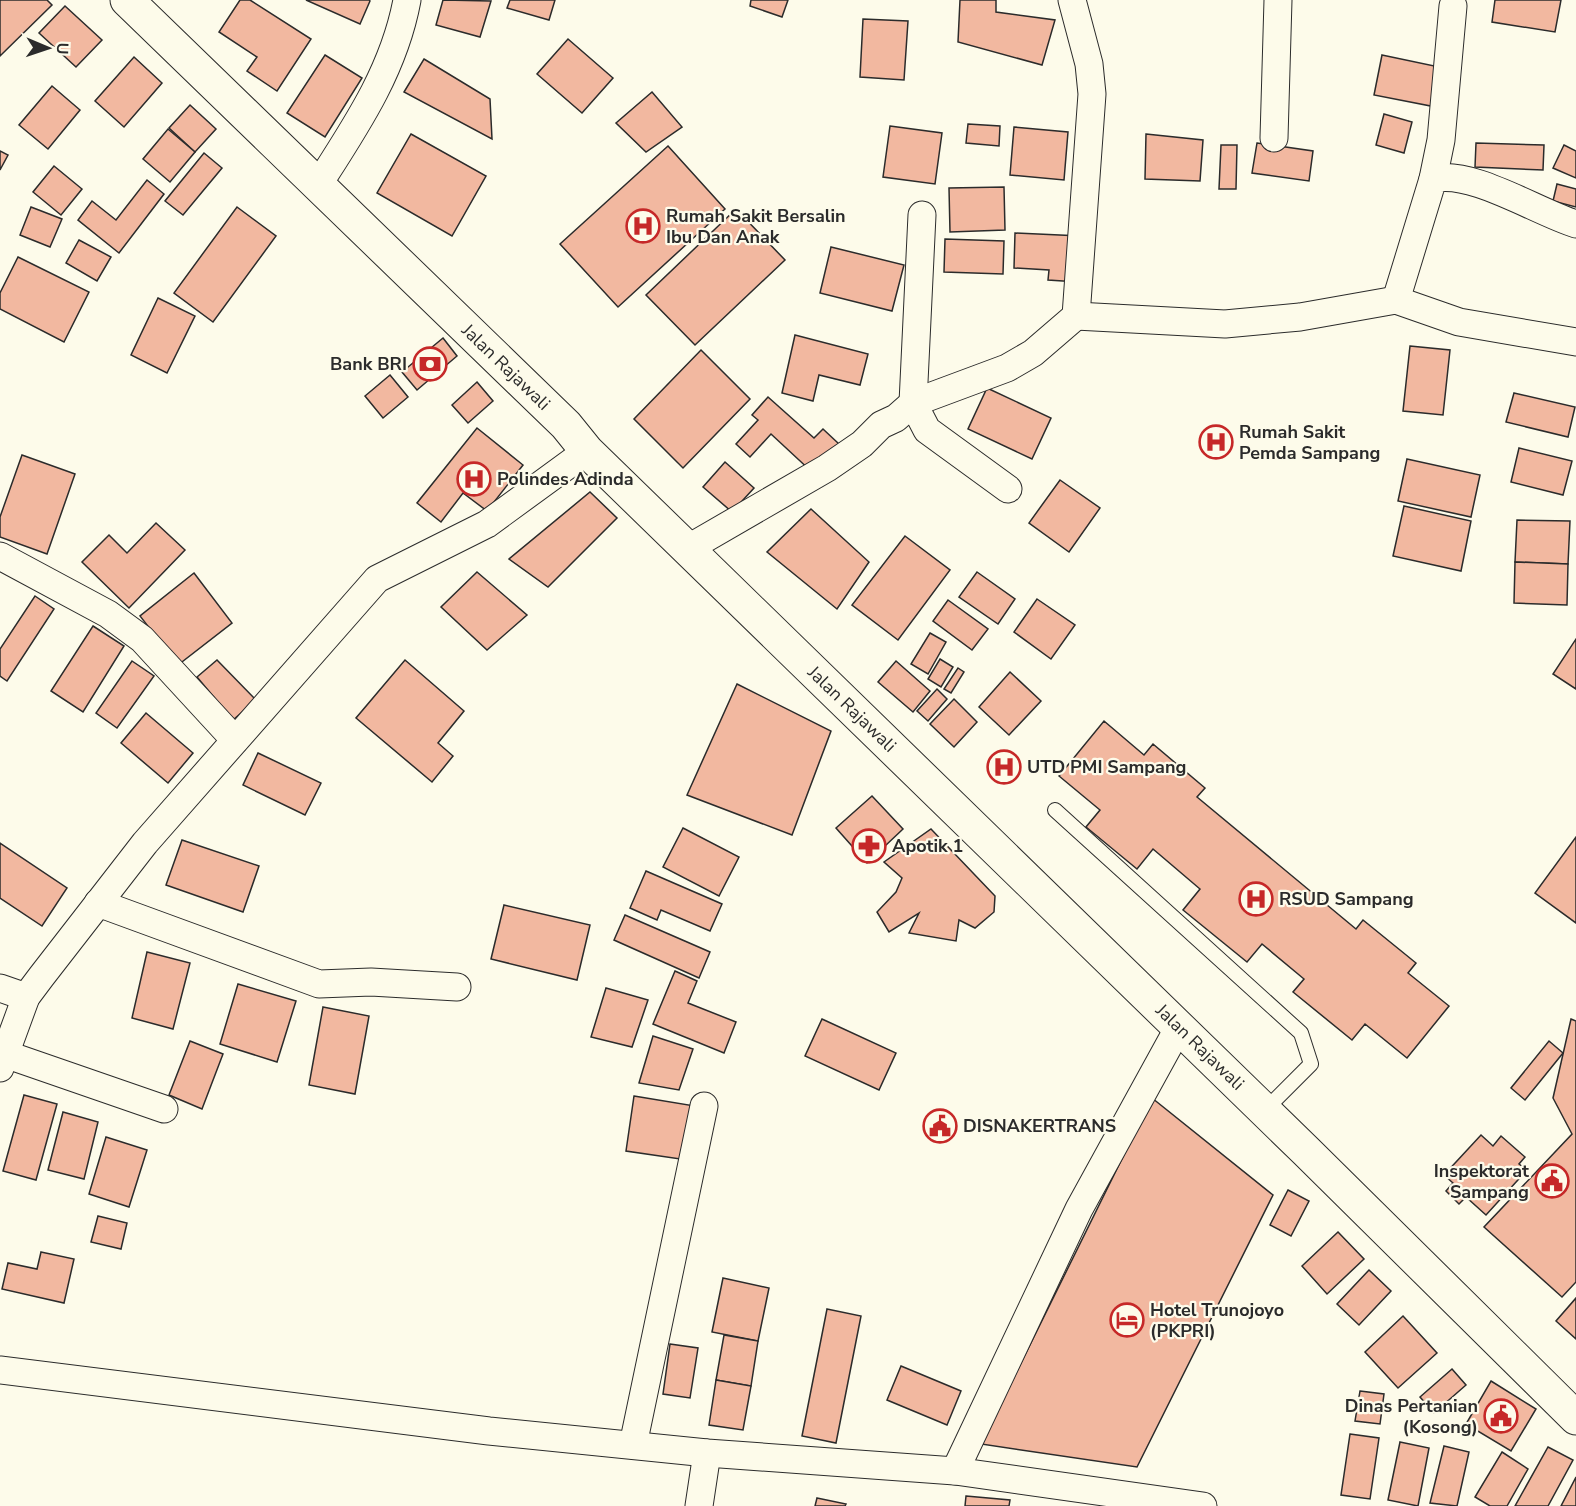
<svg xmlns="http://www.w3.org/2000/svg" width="1576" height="1506" font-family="'Nunito Sans',sans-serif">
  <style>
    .building { fill: #f2b8a0; stroke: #2b2b2b; stroke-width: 1.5 }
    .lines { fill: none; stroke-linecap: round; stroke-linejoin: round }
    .service-casing { stroke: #2b2b2b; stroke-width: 16 }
    .minor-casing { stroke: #2b2b2b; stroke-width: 29 }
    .tertiary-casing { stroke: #2b2b2b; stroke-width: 35 }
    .service { stroke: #fdfbea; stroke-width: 14 }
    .minor { stroke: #fdfbea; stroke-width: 27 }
    .tertiary { stroke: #fdfbea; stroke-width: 33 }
    .labels { text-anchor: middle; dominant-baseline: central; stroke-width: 4.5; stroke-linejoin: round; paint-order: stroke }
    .poi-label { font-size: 18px; font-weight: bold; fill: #2b2b2b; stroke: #fdfbea; text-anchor: start }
    .street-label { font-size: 18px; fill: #2b2b2b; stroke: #fdfbea }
  </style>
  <rect width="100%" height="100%" fill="#fdfbea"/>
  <!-- building -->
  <g class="building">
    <path d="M0 0H47L52 5 0 56Z"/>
    <path d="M240 0H250L311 39 277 91 247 71 257 57 219 32Z"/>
    <path d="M306 0H369L370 1 360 24Z"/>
    <path d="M443 0 491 1 480 37 436 25Z"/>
    <path d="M510 0H555L549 20 507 8Z"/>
    <path d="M751 0H788L782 17 750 6Z"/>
    <path d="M960 0H996V12L1055 20 1042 65 958 42Z"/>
    <path d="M1495 0H1561L1555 32 1492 22Z"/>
    <path d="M65 6 102 40 76 67 39 33Z"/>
    <path d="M863 19 908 21 904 80 860 77Z"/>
    <path d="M568 39 613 78 582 113 537 74Z"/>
    <path d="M325 55 362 78 325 137 287 113Z"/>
    <path d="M1382 55 1444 68 1436 107 1374 95Z"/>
    <path d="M134 57 162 83 124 127 95 101Z"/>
    <path d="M424 59 490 99 492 139 404 92Z"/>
    <path d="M52 86 80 110 48 149 19 125Z"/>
    <path d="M652 92 682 127 646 152 616 123Z"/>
    <path d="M190 105 216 129 195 152 169 128Z"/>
    <path d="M1384 114 1412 122 1404 153 1376 145Z"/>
    <path d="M968 124 1000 126 999 146 966 143Z"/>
    <path d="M890 126 942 133 935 184 883 177Z"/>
    <path d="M1014 127 1068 132 1064 180 1010 175Z"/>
    <path d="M168 129 195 152 170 182 143 159Z"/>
    <path d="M411 134 486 176 452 236 377 193Z"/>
    <path d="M1146 134 1203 140 1200 181 1145 179Z"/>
    <path d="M1257 143 1313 151 1309 181 1252 173Z"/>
    <path d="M1476 143 1544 145 1543 170 1475 167Z"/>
    <path d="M1221 145H1237L1236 189H1219Z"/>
    <path d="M1564 145 1576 151V178L1553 168Z"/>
    <path d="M668 146 725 209 618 307 560 244Z"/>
    <path d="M0 151 8 155 0 170Z"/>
    <path d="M204 153 222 168 183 215 165 201Z"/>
    <path d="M54 166 82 189 61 215 33 192Z"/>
    <path d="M147 180 164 194 119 253 78 220 92 201 116 220Z"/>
    <path d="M1557 184 1576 189V207L1553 201Z"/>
    <path d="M1004 187 1005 230 950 232 949 188Z"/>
    <path d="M31 207 62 219 50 247 20 235Z"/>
    <path d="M237 207 276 236 213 322 174 293Z"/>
    <path d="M736 209 785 260 695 345 646 295Z"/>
    <path d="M1015 233 1081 236 1078 282 1048 280 1049 270 1014 268Z"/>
    <path d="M945 239 1004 241 1003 274 944 272Z"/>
    <path d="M79 240 111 257 97 281 66 263Z"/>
    <path d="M831 247 904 265 892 311 820 293Z"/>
    <path d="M18 257 89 292 64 342 0 309V293Z"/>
    <path d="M158 298 195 316 167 373 131 355Z"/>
    <path d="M795 335 868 354 860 385 819 375 813 401 782 393Z"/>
    <path d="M443 338 457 356 417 390 402 372Z"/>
    <path d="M1410 346 1450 350 1443 415 1403 411Z"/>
    <path d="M701 350 750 399 683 468 634 419Z"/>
    <path d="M390 375 408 397 383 418 365 396Z"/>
    <path d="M477 382 493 401 468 423 452 405Z"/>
    <path d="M987 388 1051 418 1032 459 968 429Z"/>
    <path d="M1514 393 1575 407 1568 437 1506 422Z"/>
    <path d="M768 397 814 438 823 429 839 444 813 473 771 434 750 457 736 444 758 420 752 415Z"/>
    <path d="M477 428 523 465 487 511 463 493 441 522 417 503Z"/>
    <path d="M1519 448 1572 461 1563 495 1511 482Z"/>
    <path d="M22 455 75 474 47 554 0 537V517Z"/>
    <path d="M1407 459 1480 475 1471 517 1398 501Z"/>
    <path d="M725 462 754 488 732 512 703 487Z"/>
    <path d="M1060 480 1100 508 1069 552 1029 523Z"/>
    <path d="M590 492 617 518 548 587 509 559Z"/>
    <path d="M1404 506 1471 521 1461 571 1393 556Z"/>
    <path d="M811 509 869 562 837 609 767 552Z"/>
    <path d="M1517 520 1570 521 1568 564 1515 562Z"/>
    <path d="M156 523 185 550 129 608 82 562 109 535 127 553Z"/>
    <path d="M905 536 950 570 898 640 852 605Z"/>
    <path d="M1515 562 1568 564 1567 605 1514 603Z"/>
    <path d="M477 572 527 615 487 650 441 607Z"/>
    <path d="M977 572 1015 599 998 624 959 597Z"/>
    <path d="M194 573 232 623 178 665 140 616Z"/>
    <path d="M35 596 54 609 7 681 0 676V649Z"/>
    <path d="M1037 599 1075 625 1051 659 1014 632Z"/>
    <path d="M948 600 988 629 972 650 933 621Z"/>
    <path d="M93 626 124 646 83 712 51 691Z"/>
    <path d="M930 633 946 642 928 674 911 664Z"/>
    <path d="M1576 639V689L1553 674Z"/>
    <path d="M940 659 953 667 941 687 928 679Z"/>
    <path d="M217 660 256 700 233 720 197 677Z"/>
    <path d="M405 660 464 711 438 743 453 756 432 782 356 718Z"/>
    <path d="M132 661 154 676 117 728 96 713Z"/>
    <path d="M896 661 930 691 913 712 878 682Z"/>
    <path d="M958 668 964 672 951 693 944 689Z"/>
    <path d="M1010 672 1041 701 1009 735 979 707Z"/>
    <path d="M737 684 831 731 792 835 687 795Z"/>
    <path d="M937 689 947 699 928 721 917 711Z"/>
    <path d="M954 699 977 722 954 747 930 724Z"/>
    <path d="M146 713 193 753 168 783 121 743Z"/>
    <path d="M1104 721 1144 755 1153 744 1205 788 1197 797 1356 929 1363 920 1416 963 1408 973 1449 1006 1407 1058 1365 1024 1352 1040 1293 992 1304 979 1262 944 1247 962 1183 910 1200 889 1153 849 1137 869 1086 827 1100 810 1059 776Z"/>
    <path d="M258 753 321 783 305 815 243 785Z"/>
    <path d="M872 796 903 829 867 863 836 828Z"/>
    <path d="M683 828 739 857 719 896 663 867Z"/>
    <path d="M931 829 995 896 994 912 975 928 959 920 956 941 909 933 919 913 889 932 877 912 896 892 902 878 884 862Z"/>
    <path d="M1576 837V923L1535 893Z"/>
    <path d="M182 840 259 866 243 912 166 885Z"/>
    <path d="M0 843 67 888 42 926 0 898Z"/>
    <path d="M646 871 722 904 710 931 661 910 657 920 630 908Z"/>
    <path d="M504 905 590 925 577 980 491 959Z"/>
    <path d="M625 915 710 952 699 978 614 940Z"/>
    <path d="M147 952 190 963 173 1029 132 1018Z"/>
    <path d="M675 971 697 981 688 1003 736 1022 724 1053 653 1024Z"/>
    <path d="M238 984 296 1001 277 1062 220 1044Z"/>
    <path d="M606 988 648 1000 632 1047 591 1037Z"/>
    <path d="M323 1007 369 1016 355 1094 309 1085Z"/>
    <path d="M822 1019 896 1053 879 1090 805 1056Z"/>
    <path d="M1571 1019 1576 1021V1282L1562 1297 1484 1227 1572 1134 1553 1098Z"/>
    <path d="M653 1036 693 1049 679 1090 639 1083Z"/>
    <path d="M190 1041 223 1054 202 1109 169 1095Z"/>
    <path d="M1549 1041 1563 1053 1525 1100 1511 1088Z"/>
    <path d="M24 1095 57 1104 36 1180 3 1171Z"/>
    <path d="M634 1096 695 1106 687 1160 626 1151Z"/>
    <path d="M1152 1098 1273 1195 1137 1467 981 1444Z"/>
    <path d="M63 1112 98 1122 84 1179 48 1170Z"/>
    <path d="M1481 1135 1493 1146 1501 1136 1525 1157 1519 1164 1527 1170 1486 1215 1466 1197 1459 1204 1446 1191 1453 1183 1444 1175Z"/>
    <path d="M106 1137 147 1150 129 1207 89 1194Z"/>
    <path d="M1288 1190 1309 1201 1291 1236 1270 1225Z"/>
    <path d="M98 1216 127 1223 121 1249 91 1242Z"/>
    <path d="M1338 1232 1364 1259 1327 1294 1302 1266Z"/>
    <path d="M41 1252 74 1259 64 1303 2 1289 8 1263 37 1269Z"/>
    <path d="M1369 1270 1391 1291 1359 1325 1337 1304Z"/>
    <path d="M723 1278 769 1288 758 1341 712 1332Z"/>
    <path d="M1576 1298V1339L1556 1321Z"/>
    <path d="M827 1309 861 1316 836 1443 802 1436Z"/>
    <path d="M1403 1316 1437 1353 1398 1388 1365 1352Z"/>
    <path d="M724 1335 758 1341 751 1386 716 1380Z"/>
    <path d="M670 1344 698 1348 690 1398 663 1394Z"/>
    <path d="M901 1366 961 1391 947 1425 887 1400Z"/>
    <path d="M1452 1369 1466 1385 1434 1413 1420 1397Z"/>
    <path d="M716 1380 751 1386 743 1430 709 1425Z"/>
    <path d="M1491 1381 1536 1409 1511 1451 1466 1424Z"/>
    <path d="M1360 1391 1384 1394 1380 1424 1355 1421Z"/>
    <path d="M1350 1434 1379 1438 1370 1499 1341 1495Z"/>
    <path d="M1400 1442 1429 1448 1418 1506 1388 1500Z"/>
    <path d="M1444 1446 1469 1452 1457 1506 1430 1503Z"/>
    <path d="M1548 1447 1573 1460 1548 1506H1515Z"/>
    <path d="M1502 1452 1528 1469 1507 1506H1490L1475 1497Z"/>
    <path d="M1576 1477V1506H1561Z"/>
    <path d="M966 1496 1010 1500 1009 1506H965Z"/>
    <path d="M817 1498 846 1504 845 1506H815Z"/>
  </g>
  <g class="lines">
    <defs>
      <path id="service" d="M1055 810 1301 1033 1311 1064 1265 1110"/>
      <g id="minor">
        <path d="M1274 138 1278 0"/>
        <path d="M1433 179 1441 140 1453 6"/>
        <path d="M318 185C356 126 394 70 407 0"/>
        <path d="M922 215 913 403 927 430 1008 489"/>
        <path d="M1396 300 1433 179C1471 169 1537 212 1576 224"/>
        <path d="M1076 316 1225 324 1300 317 1396 300 1459 322 1576 342"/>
        <path d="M687 549 827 468 862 444 881 425 896 418 913 403 1007 368 1033 353 1076 316 1092 94 1089 64 1072 0"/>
        <path d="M0 556 108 614 142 639 235 740"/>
        <path d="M98 903 319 984 371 982 457 987"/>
        <path d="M0 988 26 997"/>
        <path d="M5 1054 164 1109"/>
        <path d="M0 1068 26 997 41 977 145 843 377 579 487 524 587 451"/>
        <path d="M0 1370 489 1431 707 1453 955 1471 1203 1506"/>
        <path d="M633 1445 704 1106"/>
        <path d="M955 1471 1079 1209 1179 1027"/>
        <path d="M699 1506 707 1453"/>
      </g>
      <path id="tertiary" d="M127 0 566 425 587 451 1306 1151 1576 1418"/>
    </defs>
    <!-- service casing -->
    <use href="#service" class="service-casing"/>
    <!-- minor casing -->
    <use href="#minor" class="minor-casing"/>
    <!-- tertiary casing -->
    <use href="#tertiary" class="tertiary-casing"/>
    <!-- service -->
    <use href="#service" class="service"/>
    <!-- minor -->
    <use href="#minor" class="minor"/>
    <!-- tertiary -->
    <use href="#tertiary" class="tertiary"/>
  </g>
  <!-- icons -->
  <defs>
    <symbol id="hospital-ring" viewBox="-11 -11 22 22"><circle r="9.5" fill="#fdfbea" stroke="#c62828" stroke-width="1.5"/><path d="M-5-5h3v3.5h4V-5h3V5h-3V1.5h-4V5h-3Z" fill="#c62828"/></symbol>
    <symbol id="bank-ring" viewBox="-11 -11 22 22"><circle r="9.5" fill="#fdfbea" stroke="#c62828" stroke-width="1.5"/><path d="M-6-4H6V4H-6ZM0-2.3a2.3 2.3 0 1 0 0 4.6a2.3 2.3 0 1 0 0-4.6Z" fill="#c62828"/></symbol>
    <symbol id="pharmacy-ring" viewBox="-11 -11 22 22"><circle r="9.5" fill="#fdfbea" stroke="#c62828" stroke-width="1.5"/><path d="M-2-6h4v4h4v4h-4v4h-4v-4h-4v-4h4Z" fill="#c62828"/></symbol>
    <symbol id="civic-ring" viewBox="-11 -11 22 22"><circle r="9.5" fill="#fdfbea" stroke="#c62828" stroke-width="1.5"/><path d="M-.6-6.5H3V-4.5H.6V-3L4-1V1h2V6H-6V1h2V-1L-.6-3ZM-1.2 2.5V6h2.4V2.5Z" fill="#c62828"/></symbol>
    <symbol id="hotel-ring" viewBox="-11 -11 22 22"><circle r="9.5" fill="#fdfbea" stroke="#c62828" stroke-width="1.5"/><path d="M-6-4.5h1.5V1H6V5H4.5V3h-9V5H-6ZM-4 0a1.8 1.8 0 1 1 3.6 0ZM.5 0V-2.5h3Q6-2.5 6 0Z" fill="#c62828"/></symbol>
  </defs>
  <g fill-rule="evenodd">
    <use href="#hospital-ring" x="624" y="207" width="38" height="38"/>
    <use href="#bank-ring" x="411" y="345" width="38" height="38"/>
    <use href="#hospital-ring" x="1197" y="423" width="38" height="38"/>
    <use href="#hospital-ring" x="455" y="460" width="38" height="38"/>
    <use href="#hospital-ring" x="985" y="748" width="38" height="38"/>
    <use href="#pharmacy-ring" x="850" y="827" width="38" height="38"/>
    <use href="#hospital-ring" x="1237" y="880" width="38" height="38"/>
    <use href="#civic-ring" x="921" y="1107" width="38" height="38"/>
    <use href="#civic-ring" x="1533" y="1162" width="38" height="38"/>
    <use href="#hotel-ring" x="1108" y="1301" width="38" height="38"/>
    <use href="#civic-ring" x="1482" y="1397" width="38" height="38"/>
  </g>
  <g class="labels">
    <!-- poi labels -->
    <g class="poi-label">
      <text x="666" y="216">Rumah Sakit Bersalin<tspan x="666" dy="21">Ibu Dan Anak</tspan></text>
      <text x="407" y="364" text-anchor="end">Bank BRI</text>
      <text x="1239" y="432">Rumah Sakit<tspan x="1239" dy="21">Pemda Sampang</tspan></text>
      <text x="497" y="479">Polindes Adinda</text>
      <text x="1027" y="767">UTD PMI Sampang</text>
      <text x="892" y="846">Apotik 1</text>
      <text x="1279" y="899">RSUD Sampang</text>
      <text x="963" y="1126">DISNAKERTRANS</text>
      <text x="1529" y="1171" text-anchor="end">Inspektorat<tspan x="1529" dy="21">Sampang</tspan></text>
      <text x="1150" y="1310">Hotel Trunojoyo<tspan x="1150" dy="21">(PKPRI)</tspan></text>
      <text x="1478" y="1406" text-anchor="end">Dinas Pertanian<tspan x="1478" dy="21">(Kosong)</tspan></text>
    </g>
    <!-- street labels -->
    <g class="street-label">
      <text transform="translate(506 367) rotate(44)">Jalan Rajawali</text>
      <text transform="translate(852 709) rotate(44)">Jalan Rajawali</text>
      <text transform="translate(1200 1047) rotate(44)">Jalan Rajawali</text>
    </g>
  </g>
  <!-- north arrow -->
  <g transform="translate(48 48) rotate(92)" stroke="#fdfbea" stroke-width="4.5" paint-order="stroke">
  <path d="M0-4.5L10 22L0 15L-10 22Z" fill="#2b2b2b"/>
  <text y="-9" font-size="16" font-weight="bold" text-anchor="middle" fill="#2b2b2b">U</text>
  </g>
</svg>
